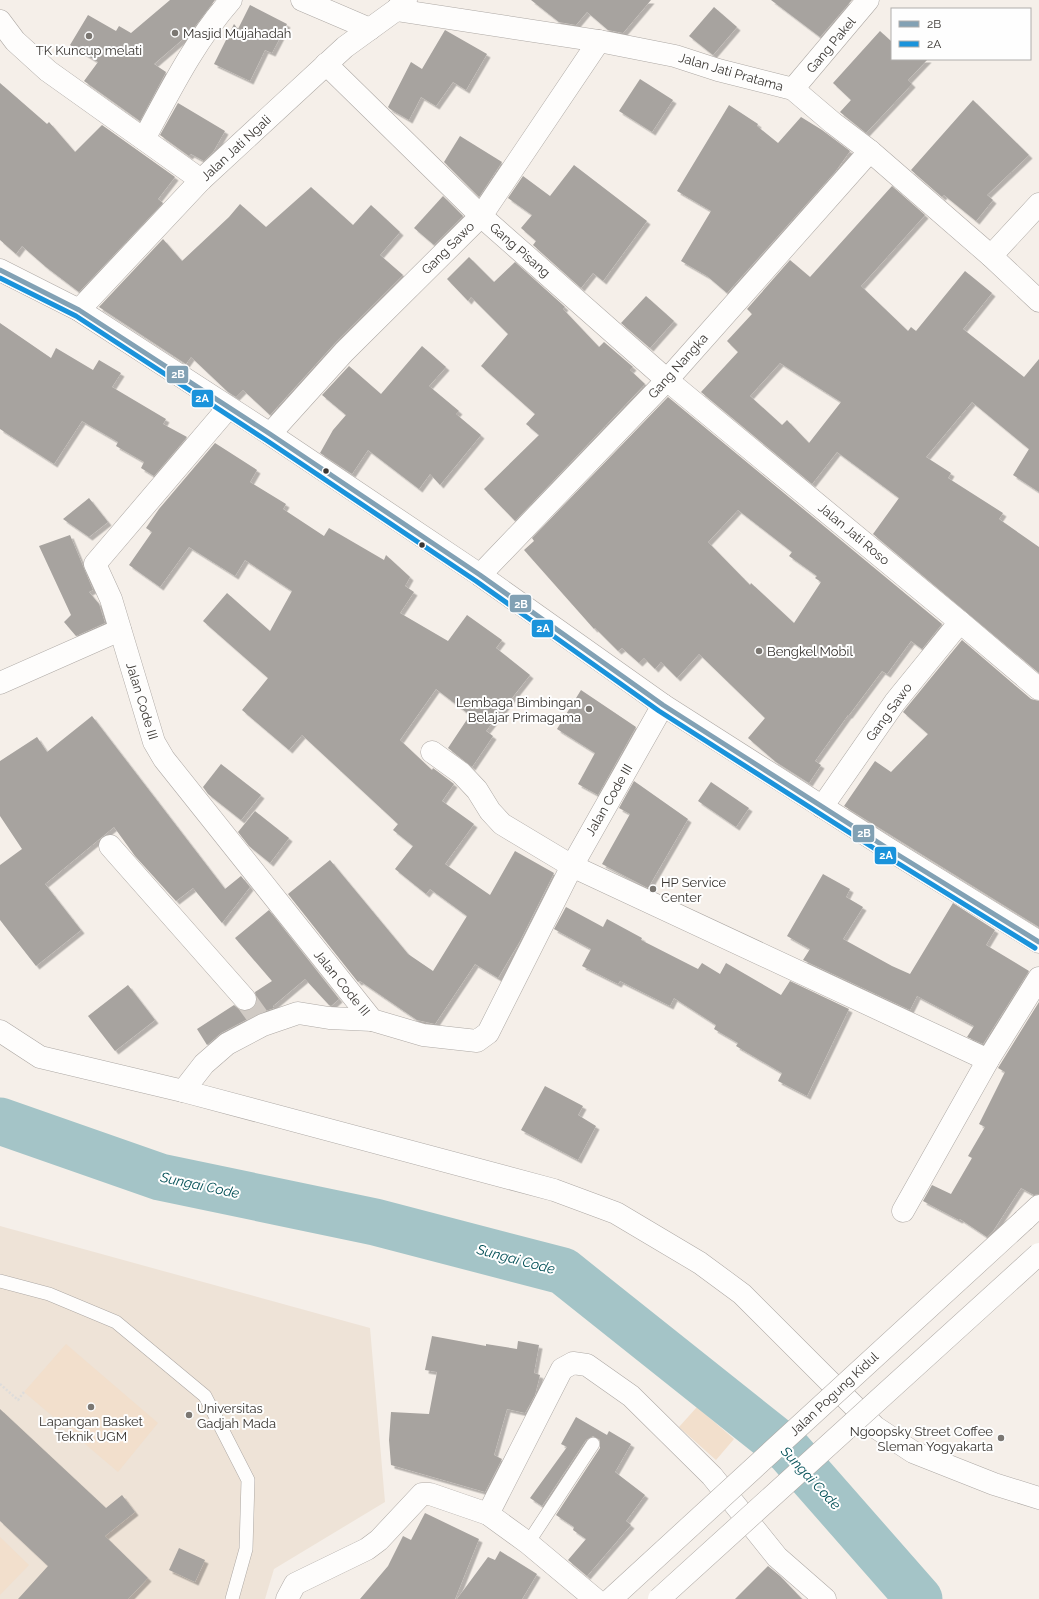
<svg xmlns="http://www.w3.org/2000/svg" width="1039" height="1599" font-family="Raleway,sans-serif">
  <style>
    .built { fill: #eee3d7 }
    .green { fill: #f2dfcc }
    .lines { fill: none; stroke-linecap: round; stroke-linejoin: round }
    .river { stroke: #a4c4c7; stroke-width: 47 }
    .building { fill: #a7a39f; fill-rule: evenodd; filter: url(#shadow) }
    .street-tunnel { stroke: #d0cac4; stroke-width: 22; stroke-dasharray: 22 11; stroke-linecap: butt }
    .lane-casing { stroke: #ada8a4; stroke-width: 14 }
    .street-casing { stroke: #ada8a4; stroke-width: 23 }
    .secondary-casing { stroke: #ada8a4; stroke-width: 23 }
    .primary-casing { stroke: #ada8a4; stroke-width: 23 }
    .path { stroke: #dedcda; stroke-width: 2.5; stroke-dasharray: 2 2; stroke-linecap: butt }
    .lane { stroke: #fefdfc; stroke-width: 13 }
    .street { stroke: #fefdfc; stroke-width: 22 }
    .secondary { stroke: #fefdfc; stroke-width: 22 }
    .primary { stroke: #fefdfc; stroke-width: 22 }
    .secondary-bridge-casing { stroke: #ada8a4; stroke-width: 23; stroke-linecap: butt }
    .secondary-bridge { stroke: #fefdfc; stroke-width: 22 }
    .bus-1-casing { stroke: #fefefe; stroke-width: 8 }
    .bus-2-casing { stroke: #fefefe; stroke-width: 8 }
    .bus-1 { stroke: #82a1b4; stroke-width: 5 }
    .bus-2 { stroke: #1a93db; stroke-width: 5 }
    .poi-dot { fill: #7b7772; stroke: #fefefe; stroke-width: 1.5 }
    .bus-dot { fill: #3a3632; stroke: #fefefe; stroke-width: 1.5 }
    .labels { text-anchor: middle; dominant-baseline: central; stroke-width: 4; stroke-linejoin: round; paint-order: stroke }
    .poi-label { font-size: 13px; fill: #3a3632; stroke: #fefefe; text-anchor: start }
    .street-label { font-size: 13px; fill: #3a3632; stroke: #fefefe }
    .water-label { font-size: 14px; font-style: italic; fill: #004e55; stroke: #fefefe }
    .line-badge { stroke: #fefefe; stroke-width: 1.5 }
    .badge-label { font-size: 11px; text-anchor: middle; font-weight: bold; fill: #fff }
  </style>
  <defs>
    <filter id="shadow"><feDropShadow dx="3.5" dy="3.5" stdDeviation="0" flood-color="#0004"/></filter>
  </defs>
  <rect width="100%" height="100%" fill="#f5efe9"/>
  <!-- built -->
  <path class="built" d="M0 1226 370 1328 385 1502 274 1569 265 1599H0Z"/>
  <!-- green -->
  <g class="green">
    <path d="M66 1344 158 1423 118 1472 24 1392Z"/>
    <path d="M697 1407 734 1439 716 1460 679 1427Z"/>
    <path d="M0 1537 29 1565 0 1595Z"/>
  </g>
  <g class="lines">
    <!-- river -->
    <path class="river" d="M0 1121 160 1177 375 1222 563 1271 789 1451 919 1599"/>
  </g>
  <!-- building -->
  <g class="building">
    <path d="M170 0H215L190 33 154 64 166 72 140 121 84 81 98 62 70 45 88 15 116 31 119 26 131 33Z"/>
    <path d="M531 0H651L623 33 608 30 587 12 576 25 559 22Z"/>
    <path d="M771 0H852L820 37Z"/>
    <path d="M250 5 287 24 272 53 265 50 250 81 214 64 234 24 238 29Z"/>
    <path d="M714 7 737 27 713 55 689 36Z"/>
    <path d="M445 30 487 54 466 90 453 82 436 106 421 97 409 120 390 109 388 107 411 62 422 69Z"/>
    <path d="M880 31 892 42V59H928L908 80 912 84 866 133 840 112 851 100 833 83Z"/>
    <path d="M640 79 673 100 652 132 619 111Z"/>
    <path d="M0 83 47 124 49 122 75 152 102 125 175 177 158 199 163 203 79 292 46 267 22 246 16 254 0 240Z"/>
    <path d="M973 100 1029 155 987 195 993 200 976 221 944 195 942 197 911 170Z"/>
    <path d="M178 103 225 131 213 152 204 161 191 154 189 156 160 135Z"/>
    <path d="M729 105 758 124 757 126 778 143 801 117 822 130 850 151 835 172 727 293 707 276 681 261 711 211 677 191Z"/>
    <path d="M460 136 502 162 479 197 444 162Z"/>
    <path d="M574 165 647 221 603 281 593 273 581 288 533 245 536 241 521 228 532 215 508 198 523 176 550 196Z"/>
    <path d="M892 186 925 215 861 286 908 331 911 327 916 331 965 271 992 293 963 329 1024 377 1039 359V492L1013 475 1029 449 972 402 926 457 951 473 948 478 1003 513 999 519 1039 547V673L873 534 899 498 837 452 812 484 701 392 738 352 727 341 752 314 747 309 790 260 810 277ZM780 363 841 402 809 443 787 420 782 425 750 396Z"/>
    <path d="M311 187 353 225 371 205 400 232 380 255 403 275 335 343 270 415 243 390 236 397 228 392 191 357 186 364 99 307 163 239 182 261 229 217 240 204 266 227Z"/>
    <path d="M443 196 463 216 434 245 414 228Z"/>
    <path d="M469 257 494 282 515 262 565 307 563 309 599 347 604 342 633 367 630 370 645 384 515 521 484 489 539 435 526 424 535 414 481 366 508 334 471 297 468 301 447 279Z"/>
    <path d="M646 296 674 321 650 348 621 323Z"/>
    <path d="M0 323 51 358 56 348 93 370 99 360 121 373 112 387 166 419 163 424 187 437 154 476 141 468 144 462 116 446 118 442 82 421 54 464 0 429Z"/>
    <path d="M422 346 446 367 429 386 459 411 456 414 481 435 440 485 430 474 419 489 368 450 352 474 320 453 333 430 346 415 322 395 349 366 381 394Z"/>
    <path d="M668 397 942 624 922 649 911 641 887 674 882 671 849 715H848L815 761 821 765 809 783 776 762 748 738 765 718 699 654 677 678 661 662 655 669 644 658 639 663 622 648 618 651 595 628 594 629 524 550 534 541 532 538ZM738 510 792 552 789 556 817 576 815 578 821 582 794 623 751 583 750 585 708 542Z"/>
    <path d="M215 443 257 470 250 482 286 504 283 509 324 536 329 528 384 560 386 555 410 577 405 586 414 592 400 613 448 641 467 615 502 640 496 648 530 675 486 731 493 736 472 767 448 748 470 715 436 689 400 740 432 770 433 768 454 784 442 801 474 824 445 864 490 895 515 851 554 873 520 941 498 978 475 964 435 1024 417 1020 360 981 358 982 288 894 330 860 408 954 433 971 467 916 430 889 426 894 395 869 413 846 393 830 398 824 302 735 289 750 242 710 268 678 203 621 227 593 270 631 292 591 245 560 235 576 189 547 160 587 129 565 152 532 146 528 159 509Z"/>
    <path d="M89 498 108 522 89 537 63 519Z"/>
    <path d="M70 535 93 590 89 592 99 604 105 623 76 636 64 622 71 615 39 546Z"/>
    <path d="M962 640 1031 699 1039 701V927L844 806 875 761 891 772 928 734 903 712Z"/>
    <path d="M581 690 636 727 598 795 578 784 595 753 557 729Z"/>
    <path d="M92 716 225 889 241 876 250 887 222 923 193 888 176 901 135 856 114 827 45 884 81 930 36 966 0 920V865L22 849 0 816V761L37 737 47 752Z"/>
    <path d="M221 764 261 795 241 820 208 794 203 787Z"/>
    <path d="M634 781 688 819 648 888 602 864 630 814 619 808Z"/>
    <path d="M711 782 749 808 736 827 698 801Z"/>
    <path d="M255 811 289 838 270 863 249 846 238 832Z"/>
    <path d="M823 874 850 889 846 897 863 907 843 939 892 966 910 974 953 903 995 930 986 945 1029 971 983 1044 967 1037 974 1026 917 996 910 1010 803 960 810 949 787 936Z"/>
    <path d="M566 907 603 927 607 919 642 938 641 940 698 969 702 963 720 974 726 963 781 995 790 981 849 1009 807 1096 778 1081 782 1073 736 1046 738 1043 714 1029 716 1025 674 998 670 1006 620 981 618 984 582 966 591 949 554 929Z"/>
    <path d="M269 910 339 999 331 1006 329 1005 305 979 273 1006 274 1008 257 1014 221 1033 207 1045 197 1029 234 1005 241 1011H248L253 1009 257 1003 255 992 272 981 235 938Z"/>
    <path d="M128 985 155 1020 115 1051 88 1016Z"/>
    <path d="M1039 1002V1194L1034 1195 1021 1188 993 1231 987 1237 960 1219 959 1220 923 1201 932 1185 951 1194 972 1158 968 1156 985 1127 979 1124 1005 1072 998 1068Z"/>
    <path d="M545 1086 583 1106 578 1115 596 1126 578 1160 521 1130Z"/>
    <path d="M432 1336 486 1346V1344L517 1349 518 1341 539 1345 534 1373 540 1375 535 1395 525 1413 507 1409 494 1455 502 1459 485 1492 391 1465 389 1440 391 1412 429 1414 437 1372 425 1370Z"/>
    <path d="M0 1409 106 1508 122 1495 135 1512 105 1536 148 1578 128 1599H18L48 1566 0 1521Z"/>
    <path d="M576 1417 607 1435 609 1431 631 1444 615 1472 645 1495 626 1521 631 1525 587 1576 568 1560 586 1539 573 1530 574 1527 556 1515 600 1448V1440L593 1436 586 1440 542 1506 530 1498 567 1447 561 1444Z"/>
    <path d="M425 1513 479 1539 455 1599H360L388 1566 403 1536 411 1540Z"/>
    <path d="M179 1548 205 1560 195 1582 169 1570Z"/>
    <path d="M500 1551 537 1574 522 1599H457L488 1557 495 1560Z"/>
    <path d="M768 1566 780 1576 802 1599H735Z"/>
  </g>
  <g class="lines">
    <!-- street-tunnel -->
    <path class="street-tunnel" d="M245 999 258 1017"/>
    <defs>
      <g id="lane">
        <path d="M0 1281 49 1294 116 1322 205 1396 248 1480 246 1549 232 1599"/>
        <path d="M528 1543 593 1444"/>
      </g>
      <g id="street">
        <path d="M302 0 370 29"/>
        <path d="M396 10 599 41 675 56 718 70 793 89 833 123 870 151 991 256 1039 301"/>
        <path d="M0 21 15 41 48 71 201 180"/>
        <path d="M326 64 481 216 667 380 960 622 1039 689"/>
        <path d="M793 89 868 0"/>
        <path d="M144 139C170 91 194 42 231 0"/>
        <path d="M991 256 1039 204"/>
        <path d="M79 310 201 180 345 47 396 10 406 0"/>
        <path d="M228 408 95 564 111 599 154 742 164 759 372 1020 423 1035 477 1041 488 1033 572 866 663 705"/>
        <path d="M270 434 344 352 481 216 599 41"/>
        <path d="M480 575 667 380 870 151"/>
        <path d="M0 683 120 630"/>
        <path d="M432 752 461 773 477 790 490 811 502 824 572 866 988 1060"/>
        <path d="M822 807 895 702 960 622"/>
        <path d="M110 846 245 999"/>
        <path d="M0 1031 40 1057 183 1091 204 1064 227 1044 263 1025 298 1013 329 1018 372 1020"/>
        <path d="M183 1091 554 1190 616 1213 700 1263 742 1294 875 1427 913 1452 994 1484 1039 1498"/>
        <path d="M903 1211 988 1060 1039 978"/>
        <path d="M488 1514 562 1369 573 1363 587 1365 631 1396 712 1476 777 1557 825 1599"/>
        <path d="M287 1599 295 1584 367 1549 379 1540 422 1494H430L488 1514 528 1543 595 1599"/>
      </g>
      <path id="secondary" d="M1024 1220 1039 1206"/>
      <path id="primary" d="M0 270 79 310 270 434 480 575 663 705 887 848 1039 942"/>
    </defs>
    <!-- lane casing -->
    <use href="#lane" class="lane-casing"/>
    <!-- street casing -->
    <use href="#street" class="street-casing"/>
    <!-- secondary casing -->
    <use href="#secondary" class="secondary-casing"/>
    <!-- primary casing -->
    <use href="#primary" class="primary-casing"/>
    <!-- path -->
    <path class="path" d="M0 1384 18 1400 24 1392"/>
    <!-- lane -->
    <use href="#lane" class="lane"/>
    <!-- street -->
    <use href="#street" class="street"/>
    <!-- secondary -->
    <use href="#secondary" class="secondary"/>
    <!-- primary -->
    <use href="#primary" class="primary"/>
    <defs>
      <g id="secondary-bridge">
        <path d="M611 1599 1024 1220"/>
        <path d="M659 1599 1039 1254"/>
      </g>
    </defs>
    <!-- secondary-bridge casing -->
    <use href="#secondary-bridge" class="secondary-bridge-casing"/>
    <!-- secondary-bridge -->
    <use href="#secondary-bridge" class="secondary-bridge"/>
    <defs>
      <path id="bus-1" d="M0 270 79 310 270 434 480 575 663 705 887 848 1039 942"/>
      <path id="bus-2" d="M0 278 76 316 266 440 476 581 659 711 883 854 1035 948"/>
    </defs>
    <!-- bus-1 casing -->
    <use href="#bus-1" class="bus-1-casing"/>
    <!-- bus-2 casing -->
    <use href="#bus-2" class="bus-2-casing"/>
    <!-- bus-1 -->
    <use href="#bus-1" class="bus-1"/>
    <!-- bus-2 -->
    <use href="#bus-2" class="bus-2"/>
  </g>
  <!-- markers -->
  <g class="poi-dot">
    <circle cx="175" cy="33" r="4"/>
    <circle cx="89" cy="36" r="4"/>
    <circle cx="759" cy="651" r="4"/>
    <circle cx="589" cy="709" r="4"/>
    <circle cx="653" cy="889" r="4"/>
    <circle cx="91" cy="1407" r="4"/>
    <circle cx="189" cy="1415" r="4"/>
    <circle cx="1001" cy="1438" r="4"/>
  </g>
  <g class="bus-dot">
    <circle cx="326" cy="471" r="3.5"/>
    <circle cx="422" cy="545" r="3.5"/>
  </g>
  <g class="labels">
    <!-- poi labels -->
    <g class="poi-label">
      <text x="183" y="33">Masjid Mujahadah</text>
      <text x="89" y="50" text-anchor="middle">TK Kuncup melati</text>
      <text x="767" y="651">Bengkel Mobil</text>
      <text x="581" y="702" text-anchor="end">Lembaga Bimbingan<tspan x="581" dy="15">Belajar Primagama</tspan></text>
      <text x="661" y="882">HP Service<tspan x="661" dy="15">Center</tspan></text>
      <text x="197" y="1408">Universitas<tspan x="197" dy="15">Gadjah Mada</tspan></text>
      <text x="91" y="1421" text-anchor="middle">Lapangan Basket<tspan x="91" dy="15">Teknik UGM</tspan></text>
      <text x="993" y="1431" text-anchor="end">Ngoopsky Street Coffee<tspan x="993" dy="15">Sleman Yogyakarta</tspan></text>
    </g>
    <!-- street labels -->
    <g class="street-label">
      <text transform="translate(831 45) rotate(-50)">Gang Pakel</text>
      <text transform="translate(731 72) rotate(16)">Jalan Jati Pratama</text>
      <text transform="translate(236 148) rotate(-43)">Jalan Jati Ngali</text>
      <text transform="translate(448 248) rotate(-45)">Gang Sawo</text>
      <text transform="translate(520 250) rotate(41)">Gang Pisang</text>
      <text transform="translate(678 366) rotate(-48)">Gang Nangka</text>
      <text transform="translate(854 534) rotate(40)">Jalan Jati Roso</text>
      <text transform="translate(142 701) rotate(73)">Jalan Code III</text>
      <text transform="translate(889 712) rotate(-54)">Gang Sawo</text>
      <text transform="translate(609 800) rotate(-60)">Jalan Code III</text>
      <text transform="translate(342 983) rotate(51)">Jalan Code III</text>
      <text transform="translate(834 1394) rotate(-43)">Jalan Pogung Kidul</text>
    </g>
    <!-- water labels -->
    <g class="water-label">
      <text transform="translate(200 1185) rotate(12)">Sungai Code</text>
      <text transform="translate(516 1259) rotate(15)">Sungai Code</text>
      <text transform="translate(811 1478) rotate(47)">Sungai Code</text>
    </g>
  </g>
  <g class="line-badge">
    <rect x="166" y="365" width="23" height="19" rx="4" fill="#82a1b4"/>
    <rect x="191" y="389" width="23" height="19" rx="4" fill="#1a93db"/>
    <rect x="509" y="594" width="23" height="19" rx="4" fill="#82a1b4"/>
    <rect x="531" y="619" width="23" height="19" rx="4" fill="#1a93db"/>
    <rect x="852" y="824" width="23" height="19" rx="4" fill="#82a1b4"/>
    <rect x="874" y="846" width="23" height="19" rx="4" fill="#1a93db"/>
  </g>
  <g class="badge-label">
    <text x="178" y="378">2B</text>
    <text x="202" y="402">2A</text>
    <text x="521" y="608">2B</text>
    <text x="543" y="632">2A</text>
    <text x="864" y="837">2B</text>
    <text x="886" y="859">2A</text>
  </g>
  <!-- legend -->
  <rect x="891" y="8" width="140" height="52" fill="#fefefe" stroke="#b0aeac"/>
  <rect x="899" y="21" width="20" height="6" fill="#82a1b4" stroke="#b0aeac"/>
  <text x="927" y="28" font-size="12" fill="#3a3632">2B</text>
  <rect x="899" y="41" width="20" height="6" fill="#1a93db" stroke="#b0aeac"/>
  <text x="927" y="48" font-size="12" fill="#3a3632">2A</text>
</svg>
